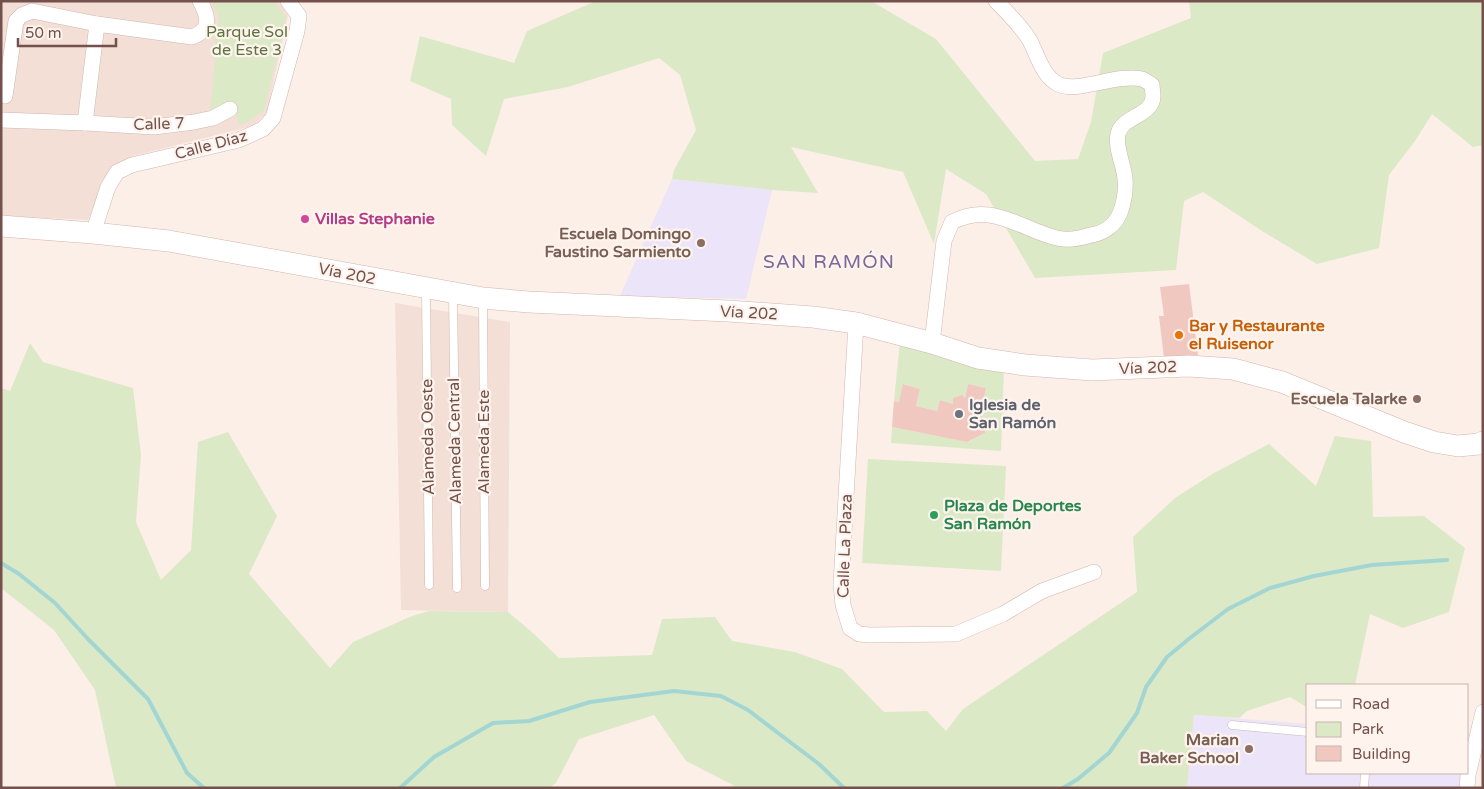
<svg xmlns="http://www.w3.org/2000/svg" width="1484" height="789" font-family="'Varela Round',sans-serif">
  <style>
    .residential { fill: #f3dfd6 }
    .education { fill: #ece4f8 }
    .green { fill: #dce9c6 }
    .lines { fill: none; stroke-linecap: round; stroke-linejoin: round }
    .stream { stroke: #a3d6d2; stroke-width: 4 }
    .building { fill: #f0c8c0 }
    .service-casing { stroke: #cfb7b0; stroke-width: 9 }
    .minor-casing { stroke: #cfb7b0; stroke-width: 16 }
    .secondary-casing { stroke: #d2b5ae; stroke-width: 22 }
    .service { stroke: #fff; stroke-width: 8 }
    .minor { stroke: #fff; stroke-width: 15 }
    .secondary { stroke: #fff; stroke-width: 21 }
    .hotel-dot { fill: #d1479c; stroke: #fef4ed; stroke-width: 2 }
    .education-dot { fill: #8d6e63; stroke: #fef4ed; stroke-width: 2 }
    .food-dot { fill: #e8710a; stroke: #fef4ed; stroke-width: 2 }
    .worship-dot { fill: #6b7280; stroke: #fef4ed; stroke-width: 2 }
    .leisure-dot { fill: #2e9e5b; stroke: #fef4ed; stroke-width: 2 }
    .labels { text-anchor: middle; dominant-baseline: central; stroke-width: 4.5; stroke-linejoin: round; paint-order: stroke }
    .park-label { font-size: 16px; fill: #5d7441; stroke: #fef4ed }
    .street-label { font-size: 16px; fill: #74514c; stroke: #fef4ed }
    .hotel-label { font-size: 16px; font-weight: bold; fill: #b23c85; stroke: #fef4ed; text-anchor: start }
    .education-label { font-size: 16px; font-weight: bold; fill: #785e54; stroke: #fef4ed; text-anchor: end }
    .food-label { font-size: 16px; font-weight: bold; fill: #c56008; stroke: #fef4ed; text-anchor: start }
    .worship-label { font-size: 16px; font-weight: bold; fill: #5b616d; stroke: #fef4ed; text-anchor: start }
    .leisure-label { font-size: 16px; font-weight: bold; fill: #27864d; stroke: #fef4ed; text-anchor: start }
    .quarter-label { font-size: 19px; letter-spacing: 1px; fill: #7c6898; stroke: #fef4ed }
  </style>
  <rect width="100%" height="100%" fill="#fcefe7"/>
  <!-- residential -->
  <g class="residential">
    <path d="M1 1H278L288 15 267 112 253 126 133 156 106 176 88 220 1 216Z"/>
    <path d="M395 303 510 322 508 612 401 610Z"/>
  </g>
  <!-- education -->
  <g class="education">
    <path d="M672 179 772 190 746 299 620 296Z"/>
    <path d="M1194 715 1308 724V773H1464L1463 788H1187Z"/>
  </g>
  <!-- green -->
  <g class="green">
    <path d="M211 1H274L286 16 264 110 250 121 239 125 234 103 210 112 216 50 214 35 218 27 219 18Z"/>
    <path d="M596 1H871L936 39 1035 161 1078 159 1091 122 1103 53 1191 18 1189 1H1483V145L1473 147 1432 114 1415 141 1389 175 1379 248 1317 264 1262 231 1203 192 1184 201 1176 270 1035 278 986 194 946 169 934 244 903 172 791 147 818 193 772 190 672 179 674 170 696 130 680 75 659 58 568 87 504 99 486 156 452 125 451 99 410 81 420 36 514 63 527 31Z"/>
    <path d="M900 342 1004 369 1001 451 891 443 892 427 968 442 985 433 988 418 980 417 986 388 968 384 965 398 953 404 940 400 937 411 916 406 920 389 904 384 899 402 894 401Z"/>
    <path d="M30 343 43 362 133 388 141 455 136 522 161 580 191 550 198 442 228 432 277 516 249 574 330 668 353 642 412 616 430 611 508 612 533 633 559 658 652 655 662 619 715 617 732 641 795 652 842 669 884 712 927 711 946 731 963 709 1137 592 1133 537 1175 498 1214 473 1269 444 1316 486 1335 436 1371 441 1373 517 1424 516 1465 548 1449 612 1403 628 1370 614 1355 685H1308V708L1290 697 1247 711 1239 718 1194 715 1187 788H734L733 785 686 761 654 715 579 739 556 783 549 788H116L95 690 54 630 1 588V388L10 391Z"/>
    <path d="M868 459 1006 466 1001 571 862 563Z"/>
  </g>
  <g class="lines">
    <!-- stream -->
    <g class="stream">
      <path d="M1 563 19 574 55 603 88 639 148 699 187 773 204 788"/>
      <path d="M400 788 434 757 493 723 529 721 590 702 674 691 721 696 748 710 819 764 844 788"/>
      <path d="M1063 788 1078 779 1109 753 1137 713 1146 687 1167 657 1190 638 1228 609 1270 588 1314 576 1372 565 1447 560"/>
    </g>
  </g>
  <!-- building -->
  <g class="building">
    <path d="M1189 284 1198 355 1164 358 1159 316H1164L1160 287Z"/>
    <path d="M903 384 920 389 916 406 937 411 940 400 953 404V398L962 395 965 398 968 384 986 388 980 417 988 418 985 433 967 442 892 427 894 401 899 402Z"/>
  </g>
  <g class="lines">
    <defs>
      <g id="service">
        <path d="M426 290 429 585"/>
        <path d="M453 295 457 588"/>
        <path d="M483 300 485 586"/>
        <path d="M1232 725 1308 732"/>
        <path d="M1364 788 1365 773"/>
      </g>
      <g id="minor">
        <path d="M5 96 16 21 22 15 32 11 97 24"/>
        <path d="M1 120 85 123 97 24 192 37C211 30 209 17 200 1"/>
        <path d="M85 123 154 127 194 122 213 118 230 109"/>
        <path d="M93 233 108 187 117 172 132 165 239 140 263 129 273 118 297 31 299 16 288 1"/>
        <path d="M856 323 841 584 843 605 850 628 859 634 870 635 956 634 1003 614 1042 591 1094 572"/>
        <path d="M932 343 944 241 952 222C964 216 975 213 989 215 1013 218 1034 233 1057 238 1068 241 1081 238 1091 235 1104 233 1115 225 1120 213 1124 203 1126 189 1125 179 1124 165 1115 148 1118 134 1122 116 1153 116 1153 96 1153 92 1152 88 1152 85 1149 83 1145 80 1142 79 1116 73 1077 94 1058 84 1042 76 1037 53 1029 39 1020 25 1008 13 996 1"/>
        <path d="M1467 788 1468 775 1483 712"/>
      </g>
      <path id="secondary" d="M1 226 93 233 169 241 483 298 529 302 728 311 813 317 856 323 932 343 978 358 1025 365 1092 370 1189 366 1233 369 1282 382 1404 432 1434 442 1458 446 1479 444 1483 442"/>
    </defs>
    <!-- service casing -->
    <use href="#service" class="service-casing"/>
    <!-- minor casing -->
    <use href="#minor" class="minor-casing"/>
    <!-- secondary casing -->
    <use href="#secondary" class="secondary-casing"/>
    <!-- service -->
    <use href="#service" class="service"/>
    <!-- minor -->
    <use href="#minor" class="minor"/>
    <!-- secondary -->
    <use href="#secondary" class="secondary"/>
  </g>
  <!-- markers -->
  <circle class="hotel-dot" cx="305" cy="219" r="5"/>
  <g class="education-dot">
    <circle cx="701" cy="243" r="5"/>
    <circle cx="1417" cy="399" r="5"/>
    <circle cx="1249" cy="749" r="5"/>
  </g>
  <circle class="food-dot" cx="1179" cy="335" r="5"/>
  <circle class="worship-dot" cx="959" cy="414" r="5"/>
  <circle class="leisure-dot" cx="934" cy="515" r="5"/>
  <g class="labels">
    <!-- park labels -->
    <g class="park-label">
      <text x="247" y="32">Parque Sol<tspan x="247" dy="18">de Este 3</tspan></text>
    </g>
    <!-- street labels -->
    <g class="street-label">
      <text transform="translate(159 124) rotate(-2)">Calle 7</text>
      <text transform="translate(211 145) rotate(-15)">Calle Díaz</text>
      <text transform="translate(347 274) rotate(11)">Vía 202</text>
      <text transform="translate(749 313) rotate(3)">Vía 202</text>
      <text transform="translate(1148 368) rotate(-2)">Vía 202</text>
      <text transform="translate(428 437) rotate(-91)">Alameda Oeste</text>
      <text transform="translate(455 441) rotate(-91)">Alameda Central</text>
      <text transform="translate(484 442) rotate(-90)">Alameda Este</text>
      <text transform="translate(845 546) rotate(-88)">Calle La Plaza</text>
    </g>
    <!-- hotel labels -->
    <g class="hotel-label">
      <text x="315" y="219">Villas Stephanie</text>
    </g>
    <!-- education labels -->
    <g class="education-label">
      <text x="691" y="234">Escuela Domingo<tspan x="691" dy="18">Faustino Sarmiento</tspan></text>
      <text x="1407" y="399">Escuela Talarke</text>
      <text x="1239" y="740">Marian<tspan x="1239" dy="18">Baker School</tspan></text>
    </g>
    <!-- food labels -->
    <g class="food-label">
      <text x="1189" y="326">Bar y Restaurante<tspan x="1189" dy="18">el Ruisenor</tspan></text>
    </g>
    <!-- worship labels -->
    <g class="worship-label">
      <text x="969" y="405">Iglesia de<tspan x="969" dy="18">San Ramón</tspan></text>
    </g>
    <!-- leisure labels -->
    <g class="leisure-label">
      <text x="944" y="506">Plaza de Deportes<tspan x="944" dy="18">San Ramón</tspan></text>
    </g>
    <!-- quarter labels -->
    <g class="quarter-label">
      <text x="829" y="262">SAN RAMÓN</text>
    </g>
  </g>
  <!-- border -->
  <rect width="1484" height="789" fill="none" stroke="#74514c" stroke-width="5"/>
  <!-- legend -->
  <rect x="1306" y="684" width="162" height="90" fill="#fef4ed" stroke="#c7b3ad"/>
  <rect x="1316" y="700" width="25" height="8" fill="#ffffff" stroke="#c7b3ad"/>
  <text x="1352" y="709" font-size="15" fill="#74514c">Road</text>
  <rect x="1316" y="722" width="25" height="15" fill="#dce9c6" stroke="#c7b3ad"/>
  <text x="1352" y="734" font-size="15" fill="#74514c">Park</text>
  <rect x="1316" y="746" width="25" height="15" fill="#f0c8c0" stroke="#c7b3ad"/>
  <text x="1352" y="759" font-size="15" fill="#74514c">Building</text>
  <!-- scale -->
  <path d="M18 38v8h98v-8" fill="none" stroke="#74514c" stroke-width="2.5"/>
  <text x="25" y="38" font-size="15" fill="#74514c" stroke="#fef4ed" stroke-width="4" paint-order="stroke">50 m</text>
</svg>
